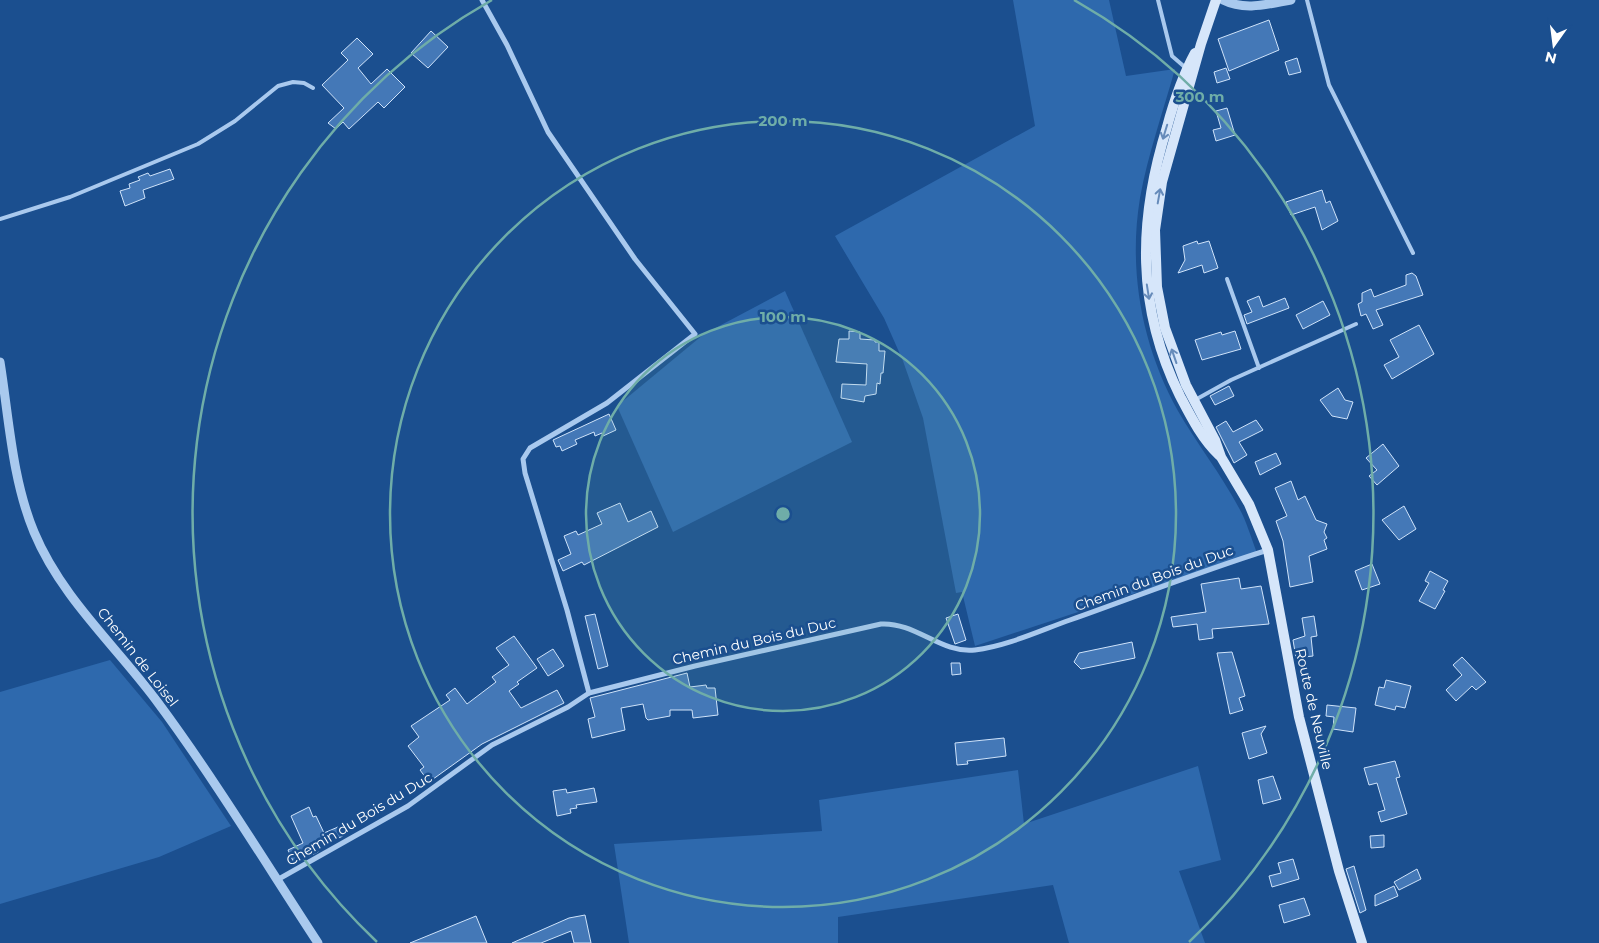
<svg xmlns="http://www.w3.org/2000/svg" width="1599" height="943" font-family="Montserrat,sans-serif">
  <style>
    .green { fill: #2e69ad }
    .building { fill: #4478b7; stroke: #cfe3fa }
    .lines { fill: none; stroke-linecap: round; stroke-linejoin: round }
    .service { stroke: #a9c9ee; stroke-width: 4 }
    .minor { stroke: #a9c9ee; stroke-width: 5 }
    .tertiary { stroke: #a9c9ee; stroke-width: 9 }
    .secondary { stroke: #d6e6fa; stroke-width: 10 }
    .oneway { stroke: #668bba }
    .ring { fill: none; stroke: #6fada8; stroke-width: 2.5 }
    .labels { text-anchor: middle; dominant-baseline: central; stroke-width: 5; stroke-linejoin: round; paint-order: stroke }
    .street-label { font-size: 14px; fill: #fff; stroke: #1b4f8f }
    .centre { fill: #6fada8; stroke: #1b4f8f; stroke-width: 2.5 }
    .ring-label { font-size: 15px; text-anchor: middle; font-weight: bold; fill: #6fada8; stroke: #1b4f8f; stroke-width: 5; stroke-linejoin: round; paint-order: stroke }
  </style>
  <rect width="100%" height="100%" fill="#1b4f8f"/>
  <!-- green -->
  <g class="green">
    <path d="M1013 0H1109L1126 76 1175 69C1163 112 1148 154 1140 198 1128 271 1142 346 1178 411 1197 444 1221 474 1239 508 1247 522 1251 538 1257 553L975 646 962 592 956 593 923 418 903 361 884 318 835 236 1035 126Z"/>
    <path d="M785 291 852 442 673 532 617 406 704 334Z"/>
    <path d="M110 660 162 722 231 826 159 857 0 904V692Z"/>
    <path d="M1198 766 1221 860 1179 871 1205 943H1069L1053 885 838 917V943H629L614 844 822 831 819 800 1018 770 1024 824Z"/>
  </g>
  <!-- building -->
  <g class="building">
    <path d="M1269 20 1279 50 1229 71 1218 39Z"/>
    <path d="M431 31 448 47 428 68 411 53Z"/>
    <path d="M357 38 373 54 358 68 371 84 387 69 405 87 384 108 378 102 349 129 343 122 336 129 328 123 344 108 322 85 348 60 341 53Z"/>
    <path d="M1297 58 1301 72 1289 75 1285 62Z"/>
    <path d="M1226 68 1230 79 1217 83 1214 72Z"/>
    <path d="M1227 108 1235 135 1216 141 1213 130 1221 128 1216 111Z"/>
    <path d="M170 169 174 179 143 190 145 198 125 206 120 191 130 188 129 184 140 180 138 177 148 173 150 176Z"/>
    <path d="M1322 190 1326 203 1330 201 1338 221 1322 230 1315 207 1291 215 1286 202Z"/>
    <path d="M1197 241 1198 244 1209 241 1218 268 1204 273 1202 265 1178 273 1185 260 1183 246Z"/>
    <path d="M1412 273 1416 276 1423 295 1376 310 1383 325 1373 329 1366 314 1361 316 1358 304 1362 302V293L1371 289 1374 297 1406 285V275Z"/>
    <path d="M1259 296 1263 307 1285 298 1289 308 1247 324 1244 315 1252 312 1247 301Z"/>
    <path d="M1323 301 1330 315 1303 329 1296 315Z"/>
    <path d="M1419 325 1434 354 1392 379 1384 365 1399 357 1390 340Z"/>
    <path d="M849 331 860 332V339L875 340V342H879V351H885L883 373H881L880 384 877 383 876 394 865 396 864 402 841 398 842 384 866 385 867 364 836 362 839 339H849Z"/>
    <path d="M1235 331 1241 349 1202 360 1195 340 1221 332 1222 335Z"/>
    <path d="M1229 386 1234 396 1215 405 1210 396Z"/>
    <path d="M1338 388 1345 400 1353 402 1347 419 1332 416 1320 400Z"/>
    <path d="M609 414 616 430 603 436 602 433 595 436 594 432 575 440 577 444 562 451 560 446 556 447 553 440Z"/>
    <path d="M1256 420 1263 430 1239 442 1247 455 1234 463 1216 427 1226 421 1233 432Z"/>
    <path d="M1383 444 1399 466 1377 485 1369 476 1377 470 1366 458Z"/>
    <path d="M1276 453 1281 464 1260 475 1255 462Z"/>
    <path d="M1291 481 1298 500 1305 496 1316 520 1327 524 1324 532 1327 538 1324 540 1327 549 1309 556 1313 582 1290 587 1283 541 1276 521 1287 516 1275 488Z"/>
    <path d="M620 503 628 522 651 511 658 527 584 565 582 562 563 571 558 560 571 554 564 536 576 531 578 535 602 524 597 513Z"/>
    <path d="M1404 506 1416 529 1399 540 1382 520Z"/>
    <path d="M1372 564 1380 584 1362 590 1355 571Z"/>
    <path d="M1430 571 1448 581 1443 590 1445 591 1435 609 1419 601 1429 583 1425 581Z"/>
    <path d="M1239 578 1241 589 1261 586 1269 624 1212 629 1213 638 1199 640 1197 624 1173 627 1171 617 1206 612 1201 584Z"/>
    <path d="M595 614 608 666 598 669 585 616Z"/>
    <path d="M958 614 966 640 955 644 946 618Z"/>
    <path d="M1314 616 1317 636 1311 637 1313 656 1296 658 1293 640 1305 636 1302 618Z"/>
    <path d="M514 636 537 668 517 682 519 684 509 691 521 708 557 690 564 703 482 744 429 782 420 770 424 767 408 746 419 737 411 726 450 700 446 695 455 688 467 704 496 682 492 677 509 665 496 648Z"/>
    <path d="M1132 642 1135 658 1081 669 1074 662 1079 653Z"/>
    <path d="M553 649 564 666 548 676 537 659Z"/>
    <path d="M1232 652 1245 696 1239 698 1243 710 1230 714 1217 653Z"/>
    <path d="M1462 657 1486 682 1476 690 1472 686 1456 701 1446 690 1462 675 1453 665Z"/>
    <path d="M951 663H960L961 674 952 675Z"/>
    <path d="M687 673 690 687 706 685 707 688H715L718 715 693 718 692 710H670V716L648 720 646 718 643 704 621 708 625 730 592 738 588 719 595 717 590 698Z"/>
    <path d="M1386 680 1411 686 1405 708 1396 706 1395 710 1375 705 1379 687 1384 688Z"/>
    <path d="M1327 705 1356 708 1353 732 1333 729 1334 717 1326 716Z"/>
    <path d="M1266 726 1261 734 1267 753 1249 759 1242 733Z"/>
    <path d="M1004 738 1006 756 967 761 968 764 957 765 955 743Z"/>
    <path d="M1395 761 1400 777 1396 778 1407 814 1381 822 1378 812 1385 810 1377 783 1369 785 1364 768Z"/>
    <path d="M1273 776 1281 799 1263 804 1258 780Z"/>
    <path d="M594 788 597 802 576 805 577 808 570 809 571 813 557 816 553 791 566 789 567 793Z"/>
    <path d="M309 807 313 817 316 816 324 833 338 827 343 836 316 848 318 852 294 863 288 850 303 843 291 816Z"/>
    <path d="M1384 835V847L1371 848 1370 836Z"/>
    <path d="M1293 859 1299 879 1272 887 1269 876 1281 873 1278 863Z"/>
    <path d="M1354 866 1366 910 1360 913 1346 869Z"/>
    <path d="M1417 869 1421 879 1399 890 1394 882Z"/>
    <path d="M1394 886 1398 896 1375 906V895Z"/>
    <path d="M1304 898 1310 915 1284 923 1279 905Z"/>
    <path d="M585 915 591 943H574L571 931 541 943H512L569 918Z"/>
    <path d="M476 916 487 943H410Z"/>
  </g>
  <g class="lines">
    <!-- service -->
    <g class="service">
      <path d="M1158 0 1172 56 1187 69"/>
      <path d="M1307 0 1329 85 1413 253"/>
      <path d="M0 219 70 197 198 144 235 121 278 86 293 82 304 83 313 88"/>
      <path d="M1227 279 1259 368"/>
      <path d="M1195 400 1231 380 1356 324"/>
    </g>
    <!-- minor -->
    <g class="minor">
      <path d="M482 0 507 45 548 132 635 259 695 334 607 403 530 448 523 459 525 473 567 610 589 693"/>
      <path d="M277 880 408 806 492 745 568 707 589 693 695 666 881 624C916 622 941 654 975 650 1007 646 1039 631 1070 620 1135 597 1201 571 1268 550"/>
    </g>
    <!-- tertiary -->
    <g class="tertiary">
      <path d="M1223 0C1245 11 1268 4 1291 0"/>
      <path d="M0 362C9 418 12 479 34 532 61 597 115 645 156 700 214 778 265 862 318 943"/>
    </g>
    <!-- secondary -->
    <g class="secondary">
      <path d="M1216 0 1201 44 1162 182 1155 230 1157 287 1165 328 1186 385 1215 440 1221 457 1249 504 1268 550 1299 717 1339 871 1362 943"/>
      <path d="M1195 53C1182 77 1174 101 1167 127 1138 220 1136 307 1180 396 1191 417 1202 439 1219 455"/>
    </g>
  </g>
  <!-- one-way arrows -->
  <defs><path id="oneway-shaft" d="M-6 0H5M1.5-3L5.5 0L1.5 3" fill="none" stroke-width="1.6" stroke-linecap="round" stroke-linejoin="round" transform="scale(1.25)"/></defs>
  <g class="oneway">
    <use href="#oneway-shaft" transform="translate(1165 132) rotate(107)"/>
    <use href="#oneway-shaft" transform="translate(1159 196) rotate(-80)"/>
    <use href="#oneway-shaft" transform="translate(1148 292) rotate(81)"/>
    <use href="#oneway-shaft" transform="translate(1174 356) rotate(-109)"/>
  </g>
  <!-- distance rings -->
  <circle cx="783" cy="514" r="197" fill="#6fada8" fill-opacity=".12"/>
  <g class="ring">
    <circle cx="783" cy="514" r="197"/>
    <circle cx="783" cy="514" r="393"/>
    <path d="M377 942A590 590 0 0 1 492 0M1074 0A590 590 0 0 1 1189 942"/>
  </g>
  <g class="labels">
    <!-- street labels -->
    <g class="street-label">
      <text transform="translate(1154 578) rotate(-20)">Chemin du Bois du Duc</text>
      <text transform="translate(754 641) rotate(-13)">Chemin du Bois du Duc</text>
      <text transform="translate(138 657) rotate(52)">Chemin de Loisel</text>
      <text transform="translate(1314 709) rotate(77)">Route de Neuville</text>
      <text transform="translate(359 819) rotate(-31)">Chemin du Bois du Duc</text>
    </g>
  </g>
  <circle cx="783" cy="514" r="8" class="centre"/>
  <g class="ring-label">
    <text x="1200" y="102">300 m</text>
    <text x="783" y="126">200 m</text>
    <text x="783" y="322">100 m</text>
  </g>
  <!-- north arrow -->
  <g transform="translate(1554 45) rotate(194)" stroke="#1b4f8f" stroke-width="4" paint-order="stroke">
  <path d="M0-4L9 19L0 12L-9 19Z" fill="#ffffff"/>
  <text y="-8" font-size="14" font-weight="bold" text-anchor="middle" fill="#ffffff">N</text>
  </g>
</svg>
